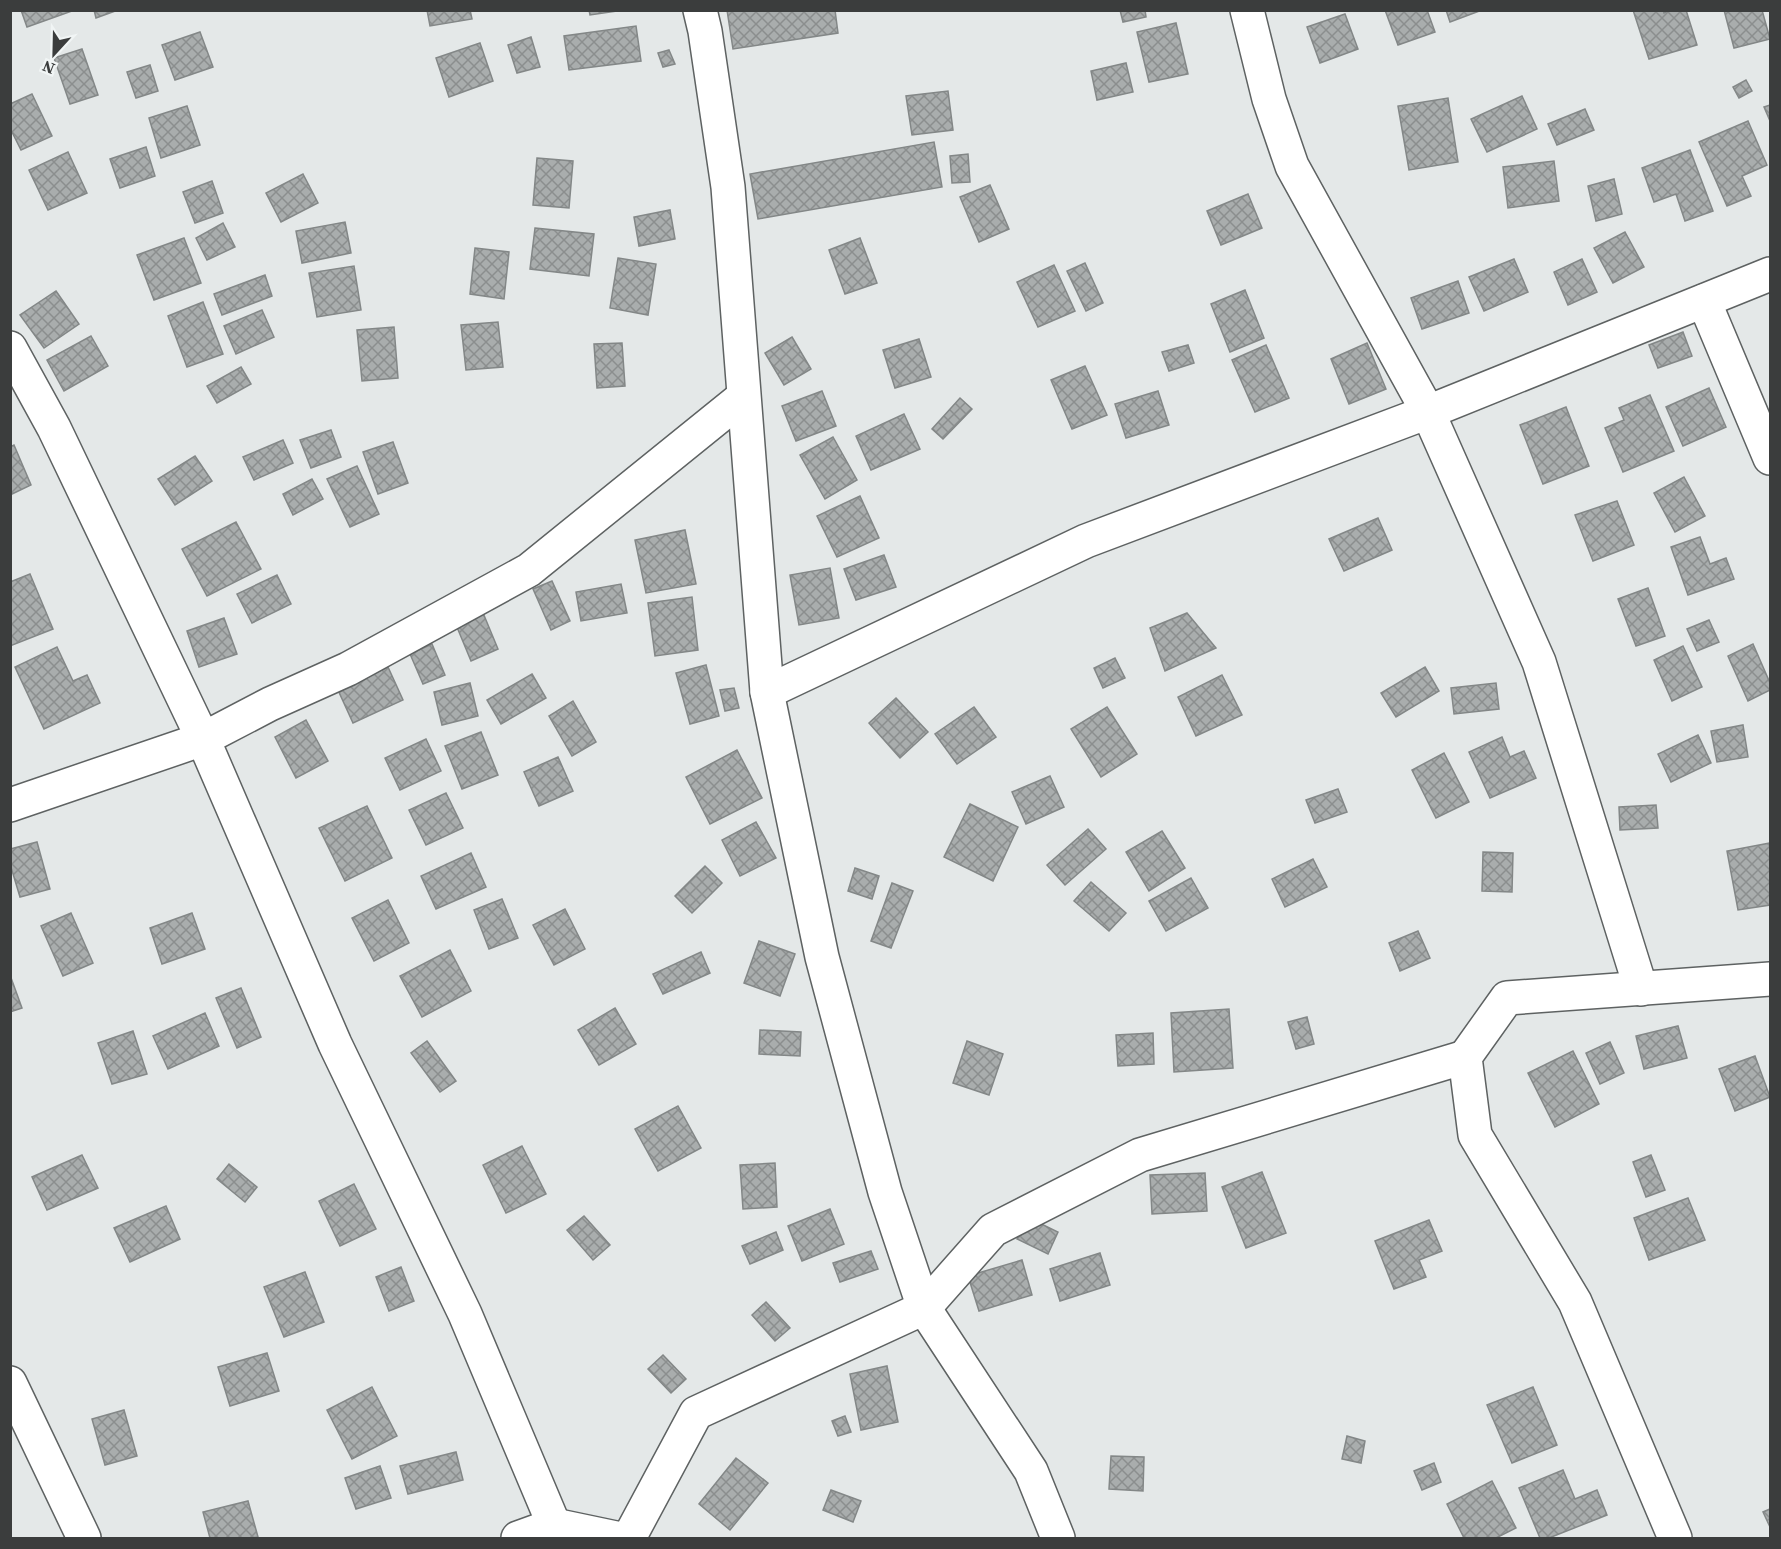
<svg xmlns="http://www.w3.org/2000/svg" width="1781" height="1549" font-family="'Source Serif 4',serif">
  <style>
    .building { fill: url(#building-cross-hatch); stroke: #838787; stroke-width: 1.5 }
    .lines { fill: none; stroke-linecap: round; stroke-linejoin: round }
    .minor-casing { stroke: #5e6262; stroke-width: 36 }
    .minor { stroke: #fff; stroke-width: 33 }
  </style>
  <defs>
    <pattern id="building-cross-hatch" width="8" height="8" patternUnits="userSpaceOnUse" patternTransform="scale(1.5)"><rect width="8" height="8" fill="#a9adad"/><path d="M0 0l8 8M0 8l8-8" fill="none" stroke="#8b8e8e"/></pattern>
  </defs>
  <rect width="100%" height="100%" fill="#e4e8e8"/>
  <!-- building -->
  <g class="building">
    <path d="M21 10H72V11L27 27Z"/>
    <path d="M94 10H118L96 18Z"/>
    <path d="M427 10H470L472 19 430 26Z"/>
    <path d="M589 10H624L590 15Z"/>
    <path d="M727 10H835L838 33 733 49Z"/>
    <path d="M1120 10H1145L1146 17 1123 22Z"/>
    <path d="M1385 10H1427L1435 32 1398 45Z"/>
    <path d="M1446 10H1482L1450 22Z"/>
    <path d="M1633 10H1663L1664 13 1670 10H1686L1697 45 1649 59Z"/>
    <path d="M1724 10H1762L1770 39 1734 48Z"/>
    <path d="M1345 14 1358 49 1320 63 1307 27Z"/>
    <path d="M1176 23 1188 74 1149 82 1137 32Z"/>
    <path d="M636 26 641 61 569 70 564 36Z"/>
    <path d="M200 32 213 67 175 80 162 45Z"/>
    <path d="M531 37 540 67 517 73 508 45Z"/>
    <path d="M480 43 493 81 449 97 436 58Z"/>
    <path d="M82 49 98 95 70 104 54 58Z"/>
    <path d="M669 50 675 64 663 67 658 53Z"/>
    <path d="M1126 63 1133 92 1097 100 1091 71Z"/>
    <path d="M150 65 158 91 136 98 127 72Z"/>
    <path d="M1746 80 1752 91 1739 98 1733 87Z"/>
    <path d="M948 91 953 130 912 135 906 96Z"/>
    <path d="M32 94 52 136 21 150 10 128V104Z"/>
    <path d="M1522 96 1537 129 1487 152 1471 119Z"/>
    <path d="M1448 98 1458 162 1409 170 1398 106Z"/>
    <path d="M1770 105V121L1764 107Z"/>
    <path d="M187 106 200 145 161 158 149 118Z"/>
    <path d="M1585 109 1594 130 1557 145 1548 124Z"/>
    <path d="M1748 121 1767 165 1742 176 1751 196 1727 206 1699 142Z"/>
    <path d="M934 142 942 187 758 219 750 174Z"/>
    <path d="M146 147 155 176 120 188 110 159Z"/>
    <path d="M1690 150 1713 211 1685 221 1676 194 1654 202 1642 168Z"/>
    <path d="M68 152 87 193 48 210 29 170Z"/>
    <path d="M968 154 970 182 952 183 950 156Z"/>
    <path d="M537 158 573 161 569 208 533 205Z"/>
    <path d="M1554 161 1559 201 1508 208 1503 167Z"/>
    <path d="M303 174 318 203 281 222 266 193Z"/>
    <path d="M1614 179 1622 214 1596 221 1588 186Z"/>
    <path d="M212 181 223 213 195 223 183 192Z"/>
    <path d="M990 185 1009 229 979 242 960 197Z"/>
    <path d="M1248 194 1262 228 1221 245 1207 211Z"/>
    <path d="M670 210 675 239 639 246 634 217Z"/>
    <path d="M345 222 351 253 302 263 296 231Z"/>
    <path d="M223 223 235 247 207 260 196 238Z"/>
    <path d="M535 228 594 234 589 276 530 269Z"/>
    <path d="M1625 232 1644 267 1613 283 1594 248Z"/>
    <path d="M184 238 201 283 154 300 137 255Z"/>
    <path d="M860 238 877 283 845 294 829 250Z"/>
    <path d="M475 248 509 252 504 299 470 294Z"/>
    <path d="M618 258 656 264 648 315 610 308Z"/>
    <path d="M1514 259 1528 292 1484 311 1469 277Z"/>
    <path d="M1582 259 1597 292 1568 305 1554 272Z"/>
    <path d="M1085 263 1103 303 1086 311 1067 271Z"/>
    <path d="M1054 265 1075 311 1038 327 1017 282Z"/>
    <path d="M354 266 361 310 317 317 309 273Z"/>
    <path d="M265 275 272 296 222 315 214 294Z"/>
    <path d="M1458 281 1469 313 1422 329 1411 298Z"/>
    <path d="M1245 290 1264 338 1230 352 1211 304Z"/>
    <path d="M56 291 79 324 44 348 20 315Z"/>
    <path d="M203 302 223 354 187 367 168 316Z"/>
    <path d="M262 310 274 337 236 354 224 326Z"/>
    <path d="M498 322 503 367 466 370 461 325Z"/>
    <path d="M394 327 398 378 362 381 357 330Z"/>
    <path d="M1683 332 1692 356 1658 368 1649 345Z"/>
    <path d="M91 336 108 366 64 391 47 360Z"/>
    <path d="M792 337 811 369 784 385 765 353Z"/>
    <path d="M919 339 931 377 895 388 883 350Z"/>
    <path d="M622 343 625 386 597 388 594 344Z"/>
    <path d="M1367 343 1386 389 1349 404 1331 359Z"/>
    <path d="M1188 345 1194 363 1169 371 1162 352Z"/>
    <path d="M1266 345 1289 398 1255 412 1232 360Z"/>
    <path d="M1085 366 1107 415 1072 429 1051 380Z"/>
    <path d="M241 367 251 384 217 403 207 386Z"/>
    <path d="M1709 388 1726 427 1683 446 1666 407Z"/>
    <path d="M822 391 836 426 796 441 782 406Z"/>
    <path d="M1158 391 1169 425 1126 438 1115 404Z"/>
    <path d="M1650 395 1674 451 1623 472 1605 428 1624 420 1619 408Z"/>
    <path d="M960 398 972 409 943 439 932 429Z"/>
    <path d="M1566 407 1589 466 1543 484 1520 425Z"/>
    <path d="M904 414 920 449 871 470 856 436Z"/>
    <path d="M331 430 341 457 311 468 300 440Z"/>
    <path d="M833 437 857 480 825 499 800 455Z"/>
    <path d="M283 440 293 463 254 480 243 457Z"/>
    <path d="M393 442 408 483 378 494 363 452Z"/>
    <path d="M14 445 31 485 10 495V447Z"/>
    <path d="M195 456 212 481 175 505 158 479Z"/>
    <path d="M357 466 379 514 350 527 327 479Z"/>
    <path d="M1684 477 1705 516 1675 532 1654 493Z"/>
    <path d="M312 479 323 499 293 515 283 494Z"/>
    <path d="M860 496 879 538 837 557 817 516Z"/>
    <path d="M1617 501 1634 545 1593 561 1575 515Z"/>
    <path d="M1378 518 1392 550 1344 571 1329 539Z"/>
    <path d="M236 522 261 569 207 596 182 549Z"/>
    <path d="M685 530 696 584 646 593 635 540Z"/>
    <path d="M1700 537 1710 564 1726 558 1734 579 1688 595 1671 547Z"/>
    <path d="M884 555 896 587 856 600 844 569Z"/>
    <path d="M830 568 839 618 799 625 790 575Z"/>
    <path d="M30 574 53 629 10 646V582Z"/>
    <path d="M277 575 291 604 252 623 237 594Z"/>
    <path d="M552 581 570 621 551 630 533 589Z"/>
    <path d="M621 584 627 613 581 621 576 592Z"/>
    <path d="M1648 588 1665 636 1636 646 1618 599Z"/>
    <path d="M692 597 698 650 655 656 648 603Z"/>
    <path d="M481 608 498 649 471 661 454 620Z"/>
    <path d="M1187 613 1216 648 1165 671 1150 628Z"/>
    <path d="M224 618 237 654 199 667 187 631Z"/>
    <path d="M1709 620 1719 642 1697 651 1687 629Z"/>
    <path d="M432 644 445 675 423 684 410 654Z"/>
    <path d="M1753 644 1770 683V690L1748 701 1728 656Z"/>
    <path d="M1683 646 1702 687 1672 701 1654 660Z"/>
    <path d="M57 647 73 681 87 675 100 703 44 729 15 667Z"/>
    <path d="M1115 658 1125 678 1103 688 1094 668Z"/>
    <path d="M706 665 719 716 690 724 676 673Z"/>
    <path d="M388 667 403 700 353 723 338 690Z"/>
    <path d="M1425 667 1439 691 1396 717 1381 693Z"/>
    <path d="M532 674 546 698 501 724 487 700Z"/>
    <path d="M1222 675 1242 715 1196 736 1178 697Z"/>
    <path d="M470 683 478 716 442 725 434 692Z"/>
    <path d="M1496 683 1499 709 1454 714 1451 688Z"/>
    <path d="M734 688 739 708 725 711 720 690Z"/>
    <path d="M896 698 928 732 900 758 869 723Z"/>
    <path d="M573 701 596 742 572 756 549 716Z"/>
    <path d="M974 707 996 737 957 764 935 734Z"/>
    <path d="M1107 707 1137 754 1101 777 1071 729Z"/>
    <path d="M306 720 328 761 296 778 275 737Z"/>
    <path d="M1743 725 1748 757 1717 762 1711 731Z"/>
    <path d="M481 732 498 775 462 789 445 746Z"/>
    <path d="M1698 735 1711 763 1671 782 1658 754Z"/>
    <path d="M1502 737 1510 757 1524 751 1536 778 1490 798 1469 752Z"/>
    <path d="M426 739 441 771 400 790 385 758Z"/>
    <path d="M737 750 762 798 710 824 686 777Z"/>
    <path d="M1444 753 1469 802 1436 818 1412 770Z"/>
    <path d="M558 757 573 791 539 806 524 772Z"/>
    <path d="M1050 776 1064 807 1026 824 1012 792Z"/>
    <path d="M1338 789 1347 812 1315 823 1306 800Z"/>
    <path d="M446 793 463 828 426 845 409 810Z"/>
    <path d="M970 804 1018 827 993 881 944 857Z"/>
    <path d="M1656 805 1658 828 1620 830 1619 807Z"/>
    <path d="M367 806 392 858 345 881 319 828Z"/>
    <path d="M756 822 776 858 740 876 722 840Z"/>
    <path d="M1088 829 1106 849 1065 885 1047 865Z"/>
    <path d="M1162 831 1185 868 1149 891 1126 852Z"/>
    <path d="M37 842 50 889 20 897 10 864V849Z"/>
    <path d="M1770 843V905L1738 910 1727 851Z"/>
    <path d="M1483 852 1513 853 1512 892 1482 891Z"/>
    <path d="M471 853 486 887 436 909 421 876Z"/>
    <path d="M1313 859 1327 887 1285 907 1272 879Z"/>
    <path d="M705 866 722 883 692 913 675 896Z"/>
    <path d="M855 868 879 876 872 899 848 891Z"/>
    <path d="M1191 878 1208 908 1166 931 1149 901Z"/>
    <path d="M1091 882 1126 913 1109 931 1074 901Z"/>
    <path d="M892 883 913 891 891 948 871 941Z"/>
    <path d="M502 899 518 938 489 949 474 910Z"/>
    <path d="M388 900 409 943 374 961 352 918Z"/>
    <path d="M565 909 585 949 554 965 533 925Z"/>
    <path d="M71 913 93 963 63 976 41 926Z"/>
    <path d="M192 913 205 949 162 964 150 928Z"/>
    <path d="M1418 931 1430 958 1400 971 1389 943Z"/>
    <path d="M759 941 795 954 780 996 744 983Z"/>
    <path d="M450 950 471 991 422 1017 400 976Z"/>
    <path d="M701 952 710 973 663 994 653 974Z"/>
    <path d="M10 975 22 1008 10 1012Z"/>
    <path d="M241 988 261 1037 237 1048 216 998Z"/>
    <path d="M615 1008 636 1044 599 1065 578 1030Z"/>
    <path d="M1229 1009 1233 1068 1174 1072 1171 1013Z"/>
    <path d="M205 1013 219 1046 168 1069 153 1036Z"/>
    <path d="M1307 1017 1314 1044 1296 1049 1288 1022Z"/>
    <path d="M1678 1026 1687 1058 1644 1069 1636 1036Z"/>
    <path d="M760 1030 801 1032 800 1056 759 1054Z"/>
    <path d="M133 1031 147 1074 112 1084 98 1043Z"/>
    <path d="M1153 1033 1154 1064 1118 1066 1116 1035Z"/>
    <path d="M427 1041 456 1081 440 1092 411 1053Z"/>
    <path d="M967 1041 1003 1054 989 1095 953 1083Z"/>
    <path d="M1610 1042 1624 1073 1600 1084 1586 1053Z"/>
    <path d="M1573 1051 1599 1104 1555 1127 1528 1073Z"/>
    <path d="M1755 1056 1770 1097 1735 1111 1719 1069Z"/>
    <path d="M678 1106 701 1148 658 1171 635 1129Z"/>
    <path d="M522 1146 546 1194 506 1213 483 1165Z"/>
    <path d="M82 1155 98 1188 47 1210 32 1177Z"/>
    <path d="M1651 1155 1665 1190 1646 1197 1633 1162Z"/>
    <path d="M775 1163 777 1207 743 1209 740 1165Z"/>
    <path d="M229 1164 257 1187 245 1202 217 1179Z"/>
    <path d="M1262 1172 1286 1233 1246 1248 1222 1187Z"/>
    <path d="M1205 1173 1207 1211 1152 1214 1150 1175Z"/>
    <path d="M354 1184 376 1229 340 1246 319 1201Z"/>
    <path d="M1688 1198 1705 1240 1649 1260 1634 1218Z"/>
    <path d="M166 1206 180 1239 130 1262 114 1228Z"/>
    <path d="M830 1209 844 1244 802 1261 788 1226Z"/>
    <path d="M584 1216 610 1245 593 1260 567 1230Z"/>
    <path d="M1027 1217 1058 1232 1048 1254 1017 1239Z"/>
    <path d="M1429 1220 1442 1251 1419 1260 1426 1277 1394 1289 1375 1241Z"/>
    <path d="M776 1232 783 1250 750 1264 742 1246Z"/>
    <path d="M871 1251 878 1269 840 1282 833 1263Z"/>
    <path d="M1100 1253 1110 1285 1060 1301 1050 1269Z"/>
    <path d="M1022 1260 1032 1295 979 1311 968 1276Z"/>
    <path d="M401 1267 414 1301 389 1311 376 1277Z"/>
    <path d="M305 1272 324 1322 284 1337 264 1287Z"/>
    <path d="M766 1302 790 1328 775 1341 752 1315Z"/>
    <path d="M267 1353 279 1391 230 1406 218 1367Z"/>
    <path d="M663 1355 686 1379 671 1393 648 1369Z"/>
    <path d="M887 1366 898 1422 861 1430 850 1374Z"/>
    <path d="M372 1387 397 1436 352 1459 327 1410Z"/>
    <path d="M1533 1387 1557 1445 1512 1463 1487 1405Z"/>
    <path d="M124 1410 137 1456 105 1465 92 1419Z"/>
    <path d="M845 1416 851 1432 838 1436 832 1421Z"/>
    <path d="M1347 1436 1365 1441 1361 1463 1342 1459Z"/>
    <path d="M456 1452 463 1480 408 1494 400 1466Z"/>
    <path d="M1111 1456 1144 1457 1143 1491 1109 1489Z"/>
    <path d="M736 1458 768 1483 730 1530 699 1504Z"/>
    <path d="M1434 1463 1441 1482 1422 1490 1414 1471Z"/>
    <path d="M380 1466 391 1498 356 1509 345 1478Z"/>
    <path d="M1563 1470 1575 1499 1597 1490 1607 1515 1549 1538H1540L1519 1488Z"/>
    <path d="M1492 1481 1516 1528 1496 1538H1464L1447 1504Z"/>
    <path d="M831 1490 861 1501 853 1522 823 1510Z"/>
    <path d="M248 1501 258 1537 252 1538H210L203 1512Z"/>
    <path d="M1770 1509V1527L1763 1512Z"/>
  </g>
  <g class="lines">
    <defs>
      <g id="minor">
        <path d="M700 10 705 31 728 187 767 692 822 957 885 1192 924 1308 1031 1471 1058 1538"/>
        <path d="M1247 10 1269 99 1292 166 1428 412 1539 662 1641 989"/>
        <path d="M1704 301 1770 458"/>
        <path d="M10 348 54 428 203 739 270 704 348 669 529 570 743 397"/>
        <path d="M767 692 1086 541 1428 412 1770 274"/>
        <path d="M10 805 203 739 335 1044 465 1314 554 1525 557 1538"/>
        <path d="M10 1383 84 1538"/>
        <path d="M518 1538 554 1525 616 1538"/>
        <path d="M629 1538 696 1413 924 1308 993 1230 1140 1155 1465 1057"/>
        <path d="M1675 1538 1575 1302 1475 1135 1465 1057 1507 998 1770 979"/>
      </g>
    </defs>
    <!-- minor casing -->
    <use href="#minor" class="minor-casing"/>
    <!-- minor -->
    <use href="#minor" class="minor"/>
  </g>
  <!-- border -->
  <rect width="1781" height="1549" fill="none" stroke="#3b3d3d" stroke-width="24"/>
  <!-- north arrow -->
  <g transform="translate(54 54) rotate(202)" stroke="#f1f5f5" stroke-width="4.5" paint-order="stroke">
  <path d="M0-4.5L10 22L0 15L-10 22Z" fill="#3b3d3d"/>
  <text y="-9" font-size="16" font-weight="bold" text-anchor="middle" fill="#3b3d3d">N</text>
  </g>
</svg>
